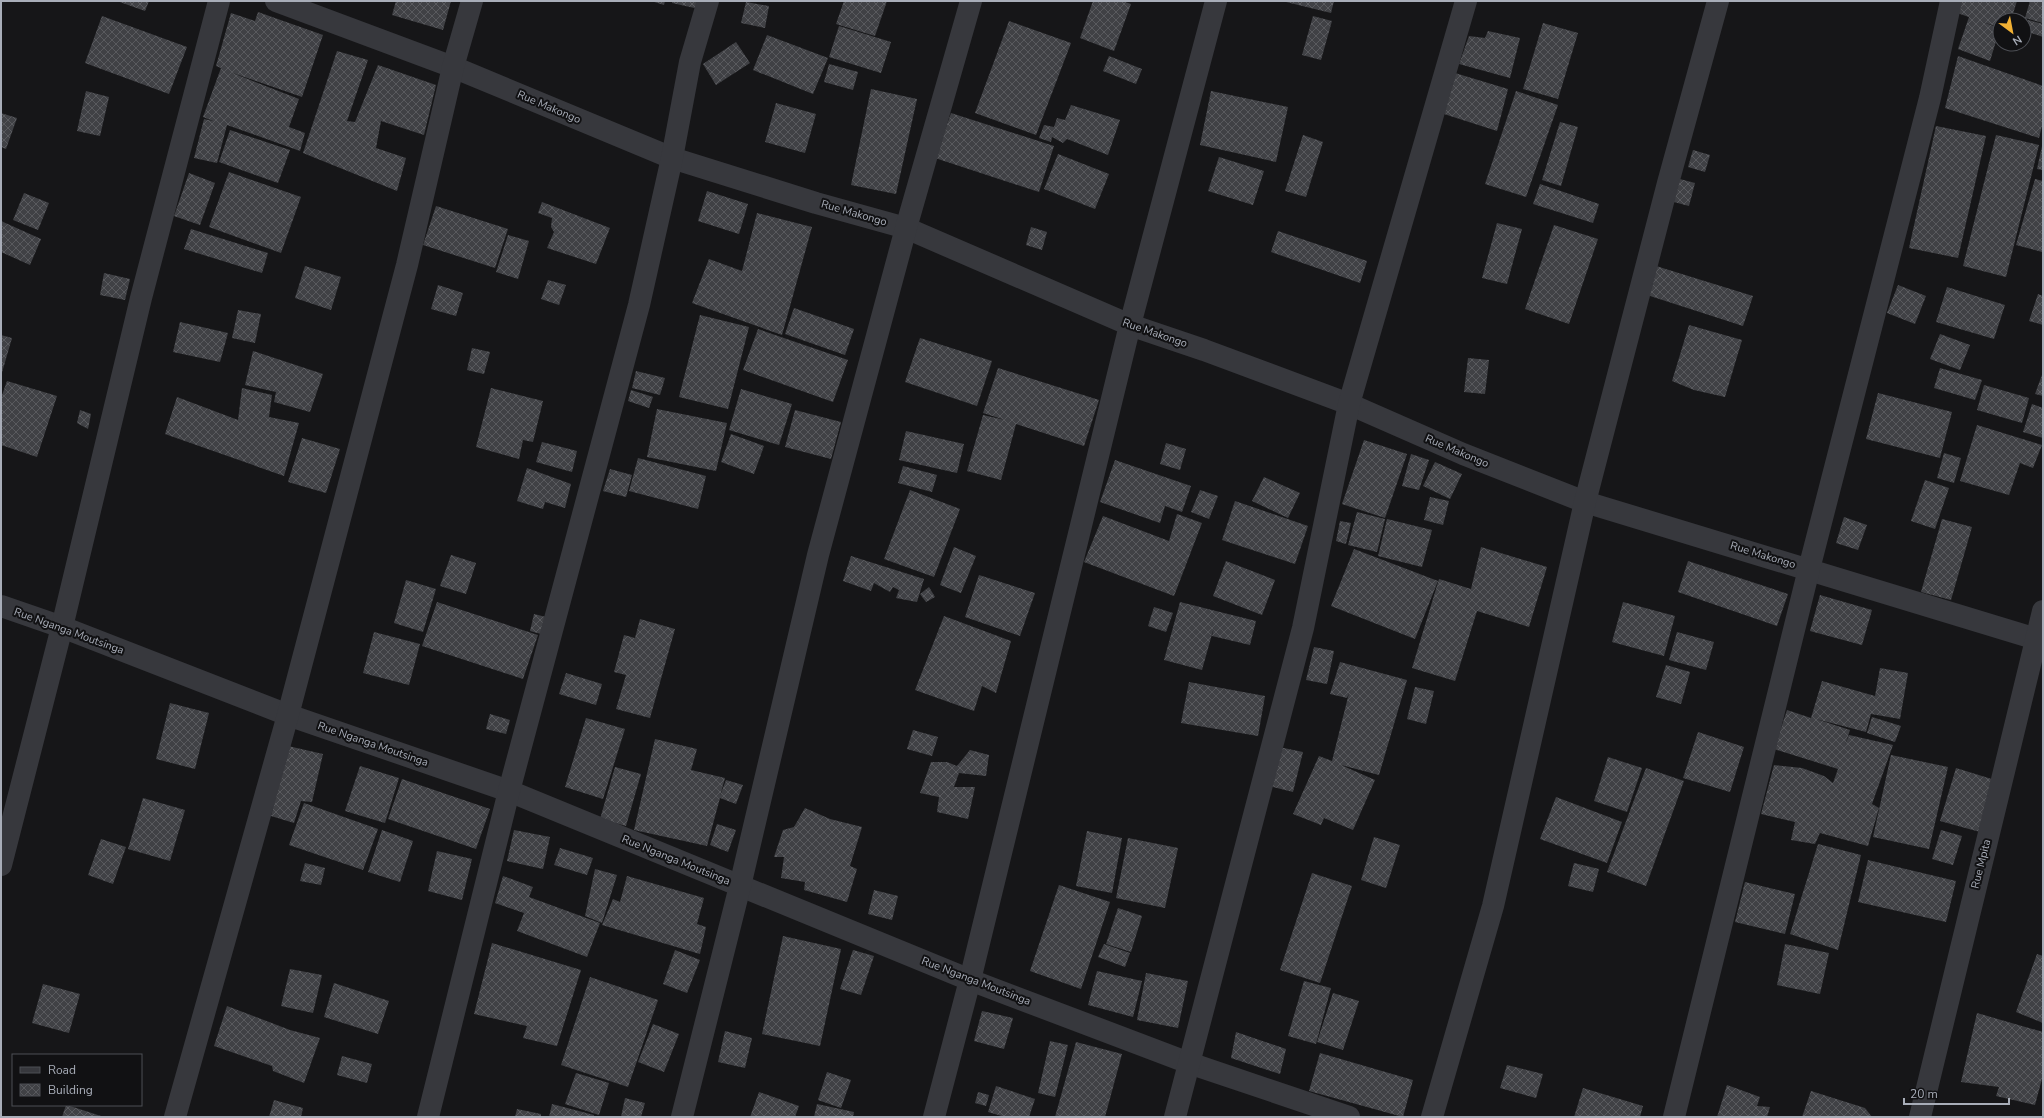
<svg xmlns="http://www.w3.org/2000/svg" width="2044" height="1118" font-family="'Nunito Sans',sans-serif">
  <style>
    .building { fill: url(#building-cross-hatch) }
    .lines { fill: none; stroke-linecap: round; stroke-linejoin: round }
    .street { stroke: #37383d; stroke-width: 22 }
    .labels { text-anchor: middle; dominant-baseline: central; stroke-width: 4; stroke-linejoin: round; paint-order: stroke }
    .street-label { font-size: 11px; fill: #a8adb8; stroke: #111113 }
  </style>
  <defs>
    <pattern id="building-cross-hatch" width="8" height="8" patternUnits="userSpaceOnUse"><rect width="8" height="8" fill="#404145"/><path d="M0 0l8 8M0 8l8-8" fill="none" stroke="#595a5e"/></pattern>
  </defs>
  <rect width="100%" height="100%" fill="#161618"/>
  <!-- building -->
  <g class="building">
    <path d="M117 1H149L145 11Z"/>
    <path d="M396 1H451L443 30 392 15Z"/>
    <path d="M651 1H665L664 5Z"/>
    <path d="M672 1H701L699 9 672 3Z"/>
    <path d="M844 1H887L875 36 836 24Z"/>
    <path d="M1093 1H1122L1131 4 1114 51 1080 38Z"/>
    <path d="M1282 1H1334L1331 13Z"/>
    <path d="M1958 1H2017L2011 20H2000V27L1982 22 2000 28 1990 61 1958 49 1969 17 1954 12Z"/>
    <path d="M2030 1H2043V23L2025 18Z"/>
    <path d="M746 2 769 6 765 28 741 23Z"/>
    <path d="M258 12 323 35 302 97 230 72 299 99 289 127 305 133 300 151 227 125 217 163 194 158 204 119 213 121 203 117 221 68 216 66 231 13 255 21Z"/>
    <path d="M102 16 187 47 169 94 85 63Z"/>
    <path d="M1313 16 1332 21 1321 60 1302 55Z"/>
    <path d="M2028 20 2043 24V37L2025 31Z"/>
    <path d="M1009 21 1071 43 1036 135 975 113Z"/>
    <path d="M1543 23 1578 33 1558 99 1523 89Z"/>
    <path d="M839 26 891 42 881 73 829 57Z"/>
    <path d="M1488 31 1520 38 1510 78 1459 64 1469 36 1485 38Z"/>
    <path d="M767 35 828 58 813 94 753 70Z"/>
    <path d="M736 42 750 63 716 85 703 64Z"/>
    <path d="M337 51 368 60 347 121 355 122 378 65 436 85 424 135 381 121 376 148 406 158 397 191 303 153Z"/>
    <path d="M1109 56 1142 69 1136 84 1103 71Z"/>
    <path d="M1958 56 2043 86V122L2039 138 1945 108Z"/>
    <path d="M829 64 858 72 853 90 824 82Z"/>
    <path d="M1455 73 1508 89 1497 131 1444 114Z"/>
    <path d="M871 89 917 99 896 194 851 185Z"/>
    <path d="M86 91 109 97 100 136 77 131Z"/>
    <path d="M1211 91 1288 107 1276 162 1200 145Z"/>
    <path d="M1516 91 1558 105 1526 197 1485 184Z"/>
    <path d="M776 103 816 114 805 153 765 142Z"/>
    <path d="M1071 105 1120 120 1108 155 1067 139 1063 143 1052 137 1051 142 1039 138 1044 125 1054 127 1057 118 1065 120Z"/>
    <path d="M1 113 17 118 6 149 1 147Z"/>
    <path d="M951 113 1054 146 1039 192 935 158Z"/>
    <path d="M1560 122 1578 127 1561 186 1542 180Z"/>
    <path d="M1936 126 1986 136 1958 258 1909 248Z"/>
    <path d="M230 130 290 150 278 183 219 162Z"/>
    <path d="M1303 135 1323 142 1306 197 1285 191Z"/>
    <path d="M1996 135 2039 145 2006 277 1963 266Z"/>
    <path d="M2042 146H2043V170L2037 169Z"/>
    <path d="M1693 150 1710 155 1705 172 1688 167Z"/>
    <path d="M1058 154 1109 174 1095 209 1044 189Z"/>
    <path d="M1219 157 1264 171 1253 205 1208 191Z"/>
    <path d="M229 172 301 197 281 253 209 227Z"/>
    <path d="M189 173 215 183 200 225 174 216Z"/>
    <path d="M1676 178 1695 183 1689 206 1670 201Z"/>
    <path d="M2035 179 2043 181 2042 252 2016 245Z"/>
    <path d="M1540 184 1599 204 1593 223 1533 204Z"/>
    <path d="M707 191 748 204 739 234 698 221Z"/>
    <path d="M24 193 49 203 38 230 13 220Z"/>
    <path d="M542 202 610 228 596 264 547 248 554 232 551 227 552 218 538 213Z"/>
    <path d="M436 206 508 229 495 268 423 245Z"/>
    <path d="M757 213 812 227 782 335 692 303 709 259 742 271Z"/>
    <path d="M1 221 41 239 30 265 1 252Z"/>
    <path d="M1497 223 1522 229 1507 284 1482 278Z"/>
    <path d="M1554 225 1598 239 1569 324 1525 309Z"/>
    <path d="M1031 227 1047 232 1042 250 1026 245Z"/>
    <path d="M191 229 268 253 262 273 184 249Z"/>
    <path d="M1278 231 1367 261 1360 283 1271 252Z"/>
    <path d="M508 235 529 241 518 279 496 272Z"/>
    <path d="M305 266 341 277 331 310 295 298Z"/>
    <path d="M1656 266 1753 296 1743 326 1647 295Z"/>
    <path d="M104 273 130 279 125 300 100 295Z"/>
    <path d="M548 280 566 285 559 305 541 299Z"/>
    <path d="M438 285 463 293 456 316 431 309Z"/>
    <path d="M1898 285 1926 296 1915 324 1887 313Z"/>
    <path d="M1947 287 2005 305 1994 339 1936 322Z"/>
    <path d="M2038 294 2043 296V325L2029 321Z"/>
    <path d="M794 308 854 329 845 355 785 334Z"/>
    <path d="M238 310 261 314 255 343 232 338Z"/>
    <path d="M700 315 749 327 728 409 679 397Z"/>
    <path d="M180 322 228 333 220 362 173 352Z"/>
    <path d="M1689 325 1742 340 1725 397 1694 390 1672 381Z"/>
    <path d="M758 329 848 360 833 402 743 370Z"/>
    <path d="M1940 334 1970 345 1960 370 1930 359Z"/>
    <path d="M1 335 12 338 1 376Z"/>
    <path d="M920 338 992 361 977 406 905 382Z"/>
    <path d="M472 348 490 352 484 374 467 370Z"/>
    <path d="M253 351 323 374 310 412 274 402 276 392 245 385Z"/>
    <path d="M1468 358 1489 360 1485 394 1464 392Z"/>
    <path d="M998 368 1099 400 1084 446 1016 424 1001 480 967 471 983 415 1005 420 983 413Z"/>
    <path d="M1940 368 1982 380 1975 400 1934 388Z"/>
    <path d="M636 371 665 378 660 395 632 388Z"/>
    <path d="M2043 372V396L2035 394Z"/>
    <path d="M7 381 57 396 37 457 1 445V398Z"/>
    <path d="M1984 385 2029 398 2022 423 1977 410Z"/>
    <path d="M242 388 272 395 269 417 299 423 284 476 165 434 177 397 238 420Z"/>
    <path d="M491 388 543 401 533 442 523 440 519 459 476 447Z"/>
    <path d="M741 389 792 404 779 445 729 430Z"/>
    <path d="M631 390 653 397 649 408 628 401Z"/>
    <path d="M1878 393 1952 412 1940 458 1866 439Z"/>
    <path d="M2032 404 2043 408V438L2023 432Z"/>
    <path d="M657 409 727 423 716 471 647 457Z"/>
    <path d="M80 410 91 414 88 429 77 423Z"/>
    <path d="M795 410 841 422 831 459 785 447Z"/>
    <path d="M1977 425 2042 445 2033 468 2020 463 2009 495 1960 481Z"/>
    <path d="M906 431 964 444 957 473 899 460Z"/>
    <path d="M731 434 764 446 754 474 721 462Z"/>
    <path d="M302 438 340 449 326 493 288 482Z"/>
    <path d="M1364 440 1407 454 1385 518 1342 504Z"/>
    <path d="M542 442 577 451 572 472 536 462Z"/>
    <path d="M1166 443 1186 449 1180 470 1160 464Z"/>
    <path d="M1944 453 1961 458 1954 483 1937 478Z"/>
    <path d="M1411 454 1429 460 1419 490 1402 486Z"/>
    <path d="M638 458 706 476 698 509 629 491Z"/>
    <path d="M1115 460 1191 486 1182 512 1165 506 1160 523 1100 502Z"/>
    <path d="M1435 462 1462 474 1450 499 1423 486Z"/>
    <path d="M903 466 937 475 932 492 898 483Z"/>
    <path d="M527 468 571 484 565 508 545 502 543 509 517 501Z"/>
    <path d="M610 469 632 475 626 497 603 491Z"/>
    <path d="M1264 477 1300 493 1288 518 1252 501Z"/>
    <path d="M1925 480 1949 488 1935 529 1911 521Z"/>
    <path d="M910 490 960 509 934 577 884 559Z"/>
    <path d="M1200 490 1218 496 1209 519 1191 512Z"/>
    <path d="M1430 497 1449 501 1443 525 1424 520Z"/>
    <path d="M1235 501 1308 526 1295 564 1222 540Z"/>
    <path d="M1357 512 1385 519 1377 552 1348 545Z"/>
    <path d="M1177 514 1202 523 1174 596 1084 562 1103 516 1169 541Z"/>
    <path d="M1844 517 1867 525 1858 550 1836 543Z"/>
    <path d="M1387 519 1432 530 1422 567 1378 556Z"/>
    <path d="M1942 519 1972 527 1951 600 1921 592Z"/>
    <path d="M1340 521 1351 523 1346 544 1336 541Z"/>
    <path d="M954 547 976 556 961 593 940 585Z"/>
    <path d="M1481 547 1547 567 1529 627 1477 611 1455 681 1412 668 1439 579 1471 589Z"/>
    <path d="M1354 549 1438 581 1415 639 1331 606Z"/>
    <path d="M451 555 476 563 466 594 440 586Z"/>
    <path d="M851 556 924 579 917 602 896 598 899 590 893 587 890 592 874 583 871 591 843 581Z"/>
    <path d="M1226 561 1275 580 1262 615 1213 596Z"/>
    <path d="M1688 561 1788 594 1777 626 1678 592Z"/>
    <path d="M979 575 1035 593 1020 636 965 617Z"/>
    <path d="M406 580 436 589 423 632 394 623Z"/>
    <path d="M929 587 935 597 926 602 920 594Z"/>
    <path d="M1820 595 1872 610 1862 645 1810 631Z"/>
    <path d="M437 602 538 635 523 679 422 646Z"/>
    <path d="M1180 602 1256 621 1250 645 1212 636 1214 627 1202 670 1164 660Z"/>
    <path d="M1623 602 1675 616 1664 656 1612 642Z"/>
    <path d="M1154 607 1173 613 1166 632 1148 626Z"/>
    <path d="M534 614 546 617 541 634 530 631Z"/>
    <path d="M944 616 1011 641 996 693 982 686 974 711 915 690Z"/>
    <path d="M640 619 675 629 650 718 616 709 626 675 614 672 624 635 635 638Z"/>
    <path d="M374 632 420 644 409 685 363 673Z"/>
    <path d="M1677 632 1714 642 1706 670 1669 660Z"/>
    <path d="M1314 647 1334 651 1327 684 1306 680Z"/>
    <path d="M1340 662 1407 680 1379 775 1341 765 1375 780 1353 830 1324 818 1321 825 1293 814 1319 756 1332 761 1349 693 1347 698 1330 694Z"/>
    <path d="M1666 665 1690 672 1681 704 1656 697Z"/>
    <path d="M1880 668 1908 673 1900 719 1871 714 1866 732 1816 719 1850 730 1845 745 1849 735 1893 745 1872 804 1879 808 1868 846 1820 833 1815 844 1791 840 1795 822 1761 814 1774 765 1802 768 1824 776 1833 783 1838 769 1774 749 1787 710 1811 718 1822 681 1875 696Z"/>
    <path d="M566 673 602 684 596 705 559 694Z"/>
    <path d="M1189 682 1265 696 1258 736 1181 723Z"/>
    <path d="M1415 687 1434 691 1426 724 1407 719Z"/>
    <path d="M170 703 209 713 195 769 156 759Z"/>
    <path d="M490 714 510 720 506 734 486 729Z"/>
    <path d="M1872 717 1901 726 1895 742 1867 733Z"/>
    <path d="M586 718 625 729 603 799 565 787Z"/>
    <path d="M913 730 938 737 932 756 907 749Z"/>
    <path d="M1698 732 1744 747 1730 792 1683 778Z"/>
    <path d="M655 739 697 749 691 770 725 778 720 796 726 780 743 785 736 804 720 798 707 846 634 830Z"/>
    <path d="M288 746 323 754 312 802 301 801 294 823 271 816Z"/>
    <path d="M1279 747 1303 752 1293 792 1269 786Z"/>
    <path d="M970 750 989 755 986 776 959 773 954 787H975L968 819 937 812 939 797 920 793 931 762H947L957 766Z"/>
    <path d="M1891 755 1948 767 1929 849 1873 837Z"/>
    <path d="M1608 757 1642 768 1627 812 1594 801Z"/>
    <path d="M360 766 399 778 385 823 345 811Z"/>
    <path d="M615 767 641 774 626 826 600 819Z"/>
    <path d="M1646 768 1684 781 1646 886 1607 872Z"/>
    <path d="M1956 768 1995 780 1980 832 1940 821Z"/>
    <path d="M402 779 490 809 476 849 388 819Z"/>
    <path d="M1556 797 1622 822 1607 863 1540 839Z"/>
    <path d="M143 798 185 810 170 861 128 849Z"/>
    <path d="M304 803 378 829 363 870 289 845Z"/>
    <path d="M805 808 830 819 862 827 850 866 857 869 847 902 804 890 805 882 781 878 784 857H774L783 830 794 827Z"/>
    <path d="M717 824 736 830 728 852 710 845Z"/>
    <path d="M382 830 413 841 400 882 368 872Z"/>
    <path d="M514 830 550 837 543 869 507 861Z"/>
    <path d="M1941 830 1962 836 1953 865 1932 859Z"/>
    <path d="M1087 831 1122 838 1112 893 1076 886Z"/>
    <path d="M1374 837 1400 845 1386 888 1361 880Z"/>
    <path d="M1128 838 1178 848 1165 908 1116 898Z"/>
    <path d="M101 839 126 847 113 884 88 875Z"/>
    <path d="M1818 844 1861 855 1838 950 1790 934Z"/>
    <path d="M560 848 593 858 587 875 554 865Z"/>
    <path d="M437 851 472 859 462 900 428 891Z"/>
    <path d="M1868 860 1956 881 1946 922 1858 902Z"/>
    <path d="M305 863 325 868 321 885 300 881Z"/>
    <path d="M1574 863 1599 869 1593 892 1568 886Z"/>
    <path d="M595 869 617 875 602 923 585 916Z"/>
    <path d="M1312 873 1352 886 1320 983 1280 970Z"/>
    <path d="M503 876 533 887 529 897 600 923 587 957 517 931 524 913 495 903Z"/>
    <path d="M627 876 704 898 697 924 706 927 700 954 602 925 613 899 620 902Z"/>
    <path d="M1745 882 1795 894 1785 934 1735 922Z"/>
    <path d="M1059 885 1110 902 1081 989 1030 971Z"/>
    <path d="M874 890 898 896 892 920 868 914Z"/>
    <path d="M1118 908 1142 916 1131 952 1106 944Z"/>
    <path d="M783 936 841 949 820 1046 762 1034Z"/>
    <path d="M492 943 581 970 557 1046 523 1038 527 1026 474 1014Z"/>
    <path d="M1104 944 1130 953 1125 967 1098 957Z"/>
    <path d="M1785 944 1829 953 1820 994 1777 985Z"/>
    <path d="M675 950 700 960 687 993 663 984Z"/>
    <path d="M853 950 874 956 861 995 840 989Z"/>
    <path d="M2037 954 2043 956V1023L2016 1012Z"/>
    <path d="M290 969 322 975 313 1013 281 1006Z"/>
    <path d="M1097 971 1142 981 1133 1017 1088 1005Z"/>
    <path d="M1146 973 1188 981 1178 1028 1137 1020Z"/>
    <path d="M590 977 658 1000 628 1087 561 1065Z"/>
    <path d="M1304 981 1331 988 1316 1044 1288 1036Z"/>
    <path d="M334 983 389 1001 378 1034 324 1017Z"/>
    <path d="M43 984 80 994 69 1033 32 1023Z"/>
    <path d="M1333 993 1359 1001 1343 1050 1317 1042Z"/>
    <path d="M227 1006 290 1030 320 1038 304 1083 273 1071 272 1066 214 1046Z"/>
    <path d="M982 1011 1013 1018 1004 1049 974 1041Z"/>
    <path d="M1977 1013 2043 1032V1075L2035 1105 1996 1096 1999 1087 1961 1082Z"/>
    <path d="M653 1024 679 1034 664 1072 638 1062Z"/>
    <path d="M725 1031 752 1038 745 1068 718 1062Z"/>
    <path d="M1236 1032 1286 1049 1280 1074 1231 1058Z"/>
    <path d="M1050 1041 1068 1045 1055 1097 1038 1093Z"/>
    <path d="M1076 1042 1122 1054 1105 1117H1055Z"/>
    <path d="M1320 1053 1413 1080 1403 1117 1309 1091Z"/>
    <path d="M342 1056 372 1064 367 1083 337 1075Z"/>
    <path d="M1507 1065 1543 1074 1536 1098 1500 1088Z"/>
    <path d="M827 1072 851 1080 841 1108 818 1100Z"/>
    <path d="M576 1073 609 1083 599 1115 565 1104Z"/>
    <path d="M1727 1085 1760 1097 1757 1106 1770 1107 1767 1117H1717Z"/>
    <path d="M996 1086 1035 1099 1029 1117H1005L988 1112Z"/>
    <path d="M1583 1088 1643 1106 1640 1117H1574Z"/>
    <path d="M1811 1091 1865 1108 1872 1117H1802Z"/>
    <path d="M759 1092 799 1106 795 1117H750Z"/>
    <path d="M978 1092 989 1095 986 1106 975 1103Z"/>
    <path d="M625 1098 645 1103 641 1117H621Z"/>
    <path d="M274 1100 303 1108 301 1117H269Z"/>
    <path d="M552 1104 594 1115V1117H549Z"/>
    <path d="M817 1104 854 1112 853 1117H814Z"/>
    <path d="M66 1105H67L104 1117H62Z"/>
    <path d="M517 1109 541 1114V1117H515Z"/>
  </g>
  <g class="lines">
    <!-- street -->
    <g class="street">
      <path d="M276 1 453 67 672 158 816 203 906 228 1130 325 1204 350 1349 404 1463 454 1585 502 2043 641"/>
      <path d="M1 606 62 627 288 715 509 791 970 980 1189 1063 1349 1117"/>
      <path d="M1 865 62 627 141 298 219 1"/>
      <path d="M175 1117 288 715 407 265 453 67 472 1"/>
      <path d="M428 1117 509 791 639 305 672 158 690 62 708 1"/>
      <path d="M682 1117 740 886 818 555 906 228 971 1"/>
      <path d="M934 1117 970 980 1130 325 1216 1"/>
      <path d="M1175 1117 1303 628 1349 404 1466 1"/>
      <path d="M1432 1117 1493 906 1585 502 1668 183 1718 1"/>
      <path d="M1674 1117 1809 569 1930 98 1951 1"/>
      <path d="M1920 1117 2043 611"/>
    </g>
  </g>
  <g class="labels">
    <!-- street labels -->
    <g class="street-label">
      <text transform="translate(549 107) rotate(23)">Rue Makongo</text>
      <text transform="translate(854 213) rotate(16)">Rue Makongo</text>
      <text transform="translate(1155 333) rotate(19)">Rue Makongo</text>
      <text transform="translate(1457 451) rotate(23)">Rue Makongo</text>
      <text transform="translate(1763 555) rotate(17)">Rue Makongo</text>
      <text transform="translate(69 631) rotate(20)">Rue Nganga Moutsinga</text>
      <text transform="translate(373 744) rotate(19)">Rue Nganga Moutsinga</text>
      <text transform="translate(676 860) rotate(22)">Rue Nganga Moutsinga</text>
      <text transform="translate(1981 864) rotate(-76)">Rue Mpita</text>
      <text transform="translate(976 981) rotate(21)">Rue Nganga Moutsinga</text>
    </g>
  </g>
  <!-- border -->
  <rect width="2044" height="1118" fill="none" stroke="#a8adb8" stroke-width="4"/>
  <!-- legend -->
  <rect x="12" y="1054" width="130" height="52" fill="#111113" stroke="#4d4f55"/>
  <rect x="20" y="1067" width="20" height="6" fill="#37383d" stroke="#4d4f55"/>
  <text x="48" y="1074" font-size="12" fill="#a8adb8">Road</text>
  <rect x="20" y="1084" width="20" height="12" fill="url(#building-cross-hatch)" stroke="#4d4f55"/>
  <text x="48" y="1094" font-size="12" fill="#a8adb8">Building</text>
  <!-- north arrow -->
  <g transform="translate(2012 32) rotate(148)"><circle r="19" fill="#111113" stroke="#4d4f55"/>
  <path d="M0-3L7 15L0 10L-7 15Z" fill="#f2b134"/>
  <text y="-6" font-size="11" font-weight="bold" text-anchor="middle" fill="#a8adb8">N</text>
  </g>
  <!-- scale -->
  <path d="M1904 1098v6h105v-6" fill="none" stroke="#a8adb8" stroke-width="2"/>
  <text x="1910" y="1098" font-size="12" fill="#a8adb8" stroke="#111113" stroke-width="3" paint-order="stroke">20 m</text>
</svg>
